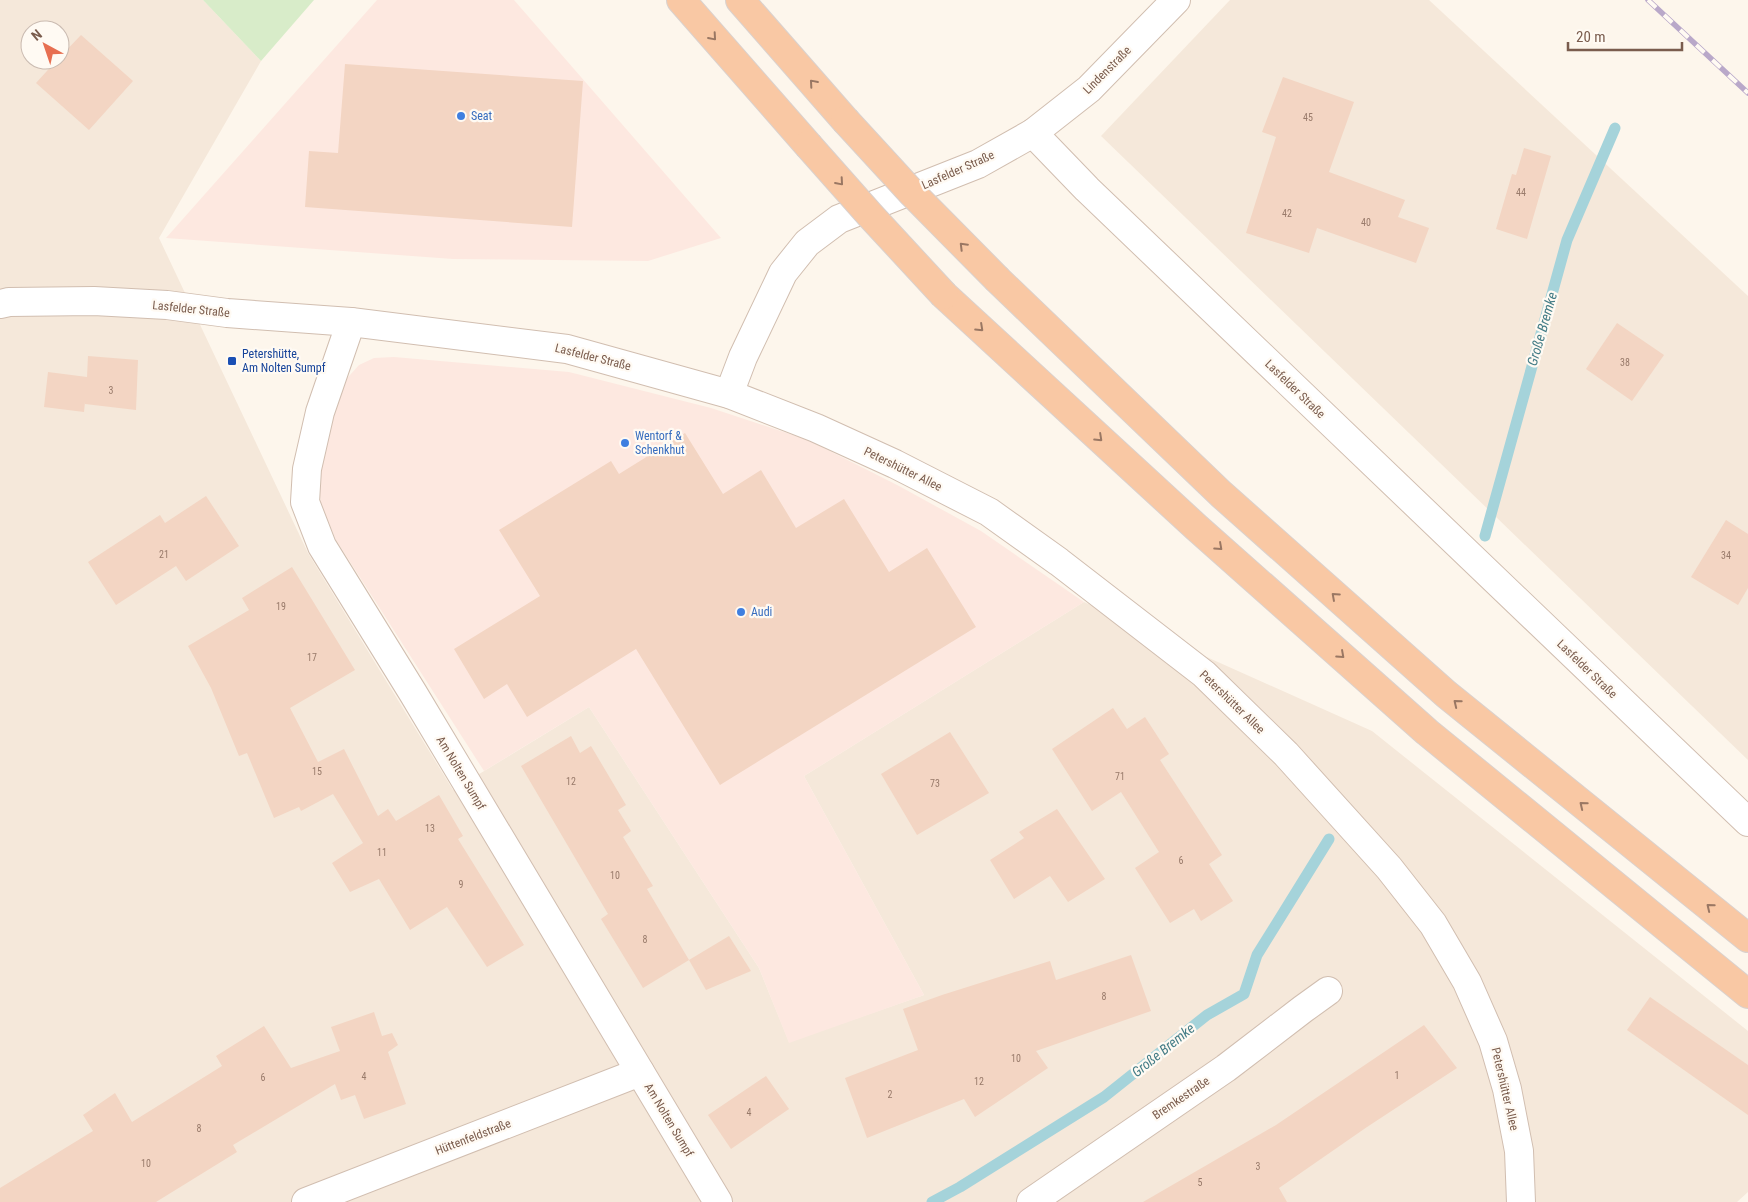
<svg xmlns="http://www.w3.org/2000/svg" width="1748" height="1202" font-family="'Roboto Condensed',sans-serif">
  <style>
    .residential { fill: #f5e8da; fill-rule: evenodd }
    .commercial { fill: #fde8e0 }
    .green { fill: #d8ecc9 }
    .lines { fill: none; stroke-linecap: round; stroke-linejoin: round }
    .stream { stroke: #a5d3da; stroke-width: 11 }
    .building { fill: #f3d5c3 }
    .minor-casing { stroke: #d1beb0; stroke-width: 30 }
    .tertiary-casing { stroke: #d1beb0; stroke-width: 30 }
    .trunk-casing { stroke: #dad1cd; stroke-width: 30 }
    .minor { stroke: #fff; stroke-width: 28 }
    .tertiary { stroke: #fff; stroke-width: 28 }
    .trunk { stroke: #f9c8a4; stroke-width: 28 }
    .rail-casing { stroke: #b9a8c9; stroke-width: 5.5 }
    .rail { stroke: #fffaf3; stroke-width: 4; stroke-dasharray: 11; stroke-linecap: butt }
    .trunk-bridge-casing { stroke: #dad1cd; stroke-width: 30; stroke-linecap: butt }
    .trunk-bridge { stroke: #f9c8a4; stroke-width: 28 }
    .oneway { stroke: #9a7763 }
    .shop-dot { fill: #3f7fe0; stroke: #fffaf3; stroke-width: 2 }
    .transit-dot { fill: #1a4fb4; stroke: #fffaf3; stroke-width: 2 }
    .labels { text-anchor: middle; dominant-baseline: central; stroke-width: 4.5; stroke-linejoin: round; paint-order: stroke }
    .number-label { font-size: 10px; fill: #987a6a }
    .street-label { font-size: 12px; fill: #7a5c4d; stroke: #fffaf3 }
    .shop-label { font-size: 12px; fill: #366cbe; stroke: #fffaf3; text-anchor: start }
    .transit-label { font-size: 12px; fill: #164399; stroke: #fffaf3; text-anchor: start }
    .water-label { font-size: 14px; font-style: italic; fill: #437c86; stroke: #fffaf3 }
  </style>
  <rect width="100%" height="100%" fill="#fdf6ec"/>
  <!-- residential -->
  <g class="residential">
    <path d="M0 0H203L261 61 159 238 308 553 453 790 589 707 759 968 789 1042 924 995 804 776 1084 602 1372 731 1748 1031V1192L1737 1202H0ZM30 30H60V60H30Z"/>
    <path d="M1230 0H1429L1748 296V760L1101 136Z"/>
  </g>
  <!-- commercial -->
  <g class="commercial">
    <path d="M377 0H514L721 238 648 261 453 259 166 238Z"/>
    <path d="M394 357 569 372 711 408 808 440 899 486 981 531 1084 602 804 776 924 995 789 1043 759 968 589 707 484 771 336 540 321 504 317 474 341 385 359 365 374 358Z"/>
  </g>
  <!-- green -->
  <path class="green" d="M203 0H314L261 61Z"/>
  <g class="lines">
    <!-- stream -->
    <g class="stream">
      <path d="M1485 536 1567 240 1615 128"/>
      <path d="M932 1202 960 1187 1104 1097 1207 1015 1244 994 1257 955 1329 839"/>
    </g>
  </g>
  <!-- building -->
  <g class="building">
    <path d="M81 35 133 81 89 130 36 83 57 60H60V57Z"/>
    <path d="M345 64 583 81 572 227 305 207 309 151 338 153Z"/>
    <path d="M1283 77 1354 102 1329 172 1405 200 1398 217 1429 228 1416 263 1317 228 1309 253 1246 233 1276 137 1262 132Z"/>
    <path d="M1524 148 1551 156 1527 239 1496 229 1512 174 1516 175Z"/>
    <path d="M1617 323 1664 355 1632 401 1586 369Z"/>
    <path d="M88 356 138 360 136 410 85 404V402L84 412 44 407 48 372 87 377Z"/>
    <path d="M685 433 723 494 761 470 796 528 844 499 889 572 927 548 976 627 720 785 636 649 527 717 507 684 484 699 454 649 540 596 499 530 611 461 619 474Z"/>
    <path d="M206 496 239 546 186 581 176 566 116 605 88 562 160 515 165 523Z"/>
    <path d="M1726 520 1748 534V588L1738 605 1691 577Z"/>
    <path d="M292 567 355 670 290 708 318 762 344 749 378 816 388 809 396 821 439 795 463 836 458 839 524 945 487 967 447 907 410 930 379 879 350 892 332 863 363 843 333 794 301 811 299 807 274 818 247 753 239 756 211 688 188 646 249 610 242 598Z"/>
    <path d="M1113 708 1127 729 1145 717 1169 754 1160 760 1222 855 1209 864 1233 901 1201 921 1194 909 1170 923 1135 868 1159 852 1121 792 1092 811 1052 749Z"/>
    <path d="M950 732 989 793 917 835 881 774Z"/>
    <path d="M571 736 580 753 591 746 626 805 618 810 631 831 623 837 653 886 647 889 689 960 643 988 601 919 608 914 521 766Z"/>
    <path d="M1057 809 1105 879 1068 902 1050 876 1014 899 990 860 1024 838 1019 832Z"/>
    <path d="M729 936 751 971 706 990 689 960Z"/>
    <path d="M1131 955 1151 1011 1036 1051 1048 1068 975 1117 964 1099 867 1138 845 1078 918 1050 903 1009 942 995 1050 961 1056 980Z"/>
    <path d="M1650 997 1748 1065V1115L1627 1030Z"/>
    <path d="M374 1012 382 1036 392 1033 398 1045 388 1052 406 1104 364 1119 355 1095 341 1100 335 1084 233 1145 237 1152 156 1202H0V1188L93 1131 83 1115 115 1093 132 1122 222 1066 216 1056 264 1026 291 1068 340 1051 331 1027Z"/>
    <path d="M1424 1025 1457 1068 1367 1127 1279 1188 1287 1202H1143L1276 1125Z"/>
    <path d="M766 1076 789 1109 731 1149 708 1115Z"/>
  </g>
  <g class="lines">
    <defs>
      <g id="minor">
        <path d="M1033 133 1087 189 1748 822"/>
        <path d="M351 322 320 412 307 469 305 502 322 546 413 693 718 1202"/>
        <path d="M729 394 743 357 783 273 807 243 839 219 978 164 1033 133 1089 89 1176 0"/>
        <path d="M306 1202 640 1072"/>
        <path d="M1031 1202 1226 1068 1303 1009 1328 991"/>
      </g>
      <path id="tertiary" d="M0 304 9 302 94 301 167 305 227 313 351 322 567 349 729 394 816 428 895 464 989 512 1059 562 1204 674 1286 754 1389 868 1433 924 1467 982 1493 1041 1507 1089 1519 1151 1521 1202"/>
      <g id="trunk">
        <path d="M681 0 808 145"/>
        <path d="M740 0 845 120"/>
        <path d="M998 280 1221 494 1446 694 1748 938"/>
        <path d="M944 295 1196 527 1427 732 1748 994"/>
      </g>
    </defs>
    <!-- minor casing -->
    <use href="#minor" class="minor-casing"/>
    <!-- tertiary casing -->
    <use href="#tertiary" class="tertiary-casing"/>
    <!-- trunk casing -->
    <use href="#trunk" class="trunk-casing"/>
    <!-- minor -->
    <use href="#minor" class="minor"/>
    <!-- tertiary -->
    <use href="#tertiary" class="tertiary"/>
    <!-- trunk -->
    <use href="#trunk" class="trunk"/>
    <defs>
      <path id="rail" d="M1648 0 1748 93"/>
    </defs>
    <!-- rail casing -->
    <use href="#rail" class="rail-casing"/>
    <!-- rail -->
    <use href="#rail" class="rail"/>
    <defs>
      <g id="trunk-bridge">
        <path d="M845 120 913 194 998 280"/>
        <path d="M808 145 870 215 944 295"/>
      </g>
    </defs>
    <!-- trunk-bridge casing -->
    <use href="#trunk-bridge" class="trunk-bridge-casing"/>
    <!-- trunk-bridge -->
    <use href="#trunk-bridge" class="trunk-bridge"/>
  </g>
  <!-- one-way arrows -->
  <defs><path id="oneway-chevron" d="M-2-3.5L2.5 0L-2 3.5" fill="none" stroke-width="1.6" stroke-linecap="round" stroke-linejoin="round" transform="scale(1.25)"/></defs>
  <g class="oneway">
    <use href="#oneway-chevron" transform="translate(713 37) rotate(49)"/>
    <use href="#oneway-chevron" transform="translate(813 83) rotate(-131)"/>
    <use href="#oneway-chevron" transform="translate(840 182) rotate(49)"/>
    <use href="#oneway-chevron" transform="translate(963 246) rotate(-135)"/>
    <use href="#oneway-chevron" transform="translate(980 328) rotate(43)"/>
    <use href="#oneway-chevron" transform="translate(1099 438) rotate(43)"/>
    <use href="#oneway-chevron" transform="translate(1219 547) rotate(42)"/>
    <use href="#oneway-chevron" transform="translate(1335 596) rotate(-138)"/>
    <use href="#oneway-chevron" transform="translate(1341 655) rotate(42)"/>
    <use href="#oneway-chevron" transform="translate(1457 703) rotate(-141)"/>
    <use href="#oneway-chevron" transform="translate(1583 805) rotate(-141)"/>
    <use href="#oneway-chevron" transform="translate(1710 907) rotate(-141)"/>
  </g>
  <!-- markers -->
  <g class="shop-dot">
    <circle cx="461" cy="116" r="5"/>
    <circle cx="625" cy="443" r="5"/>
    <circle cx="741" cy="612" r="5"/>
  </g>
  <rect class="transit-dot" x="227" y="356" width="10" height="10" rx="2.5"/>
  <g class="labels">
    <!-- number labels -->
    <g class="number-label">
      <text x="1308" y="117">45</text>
      <text x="1521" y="192">44</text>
      <text x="1287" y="213">42</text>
      <text x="1366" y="222">40</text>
      <text x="1625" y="362">38</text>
      <text x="111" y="390">3</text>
      <text x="164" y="554">21</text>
      <text x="1726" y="555">34</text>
      <text x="281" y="606">19</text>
      <text x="312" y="657">17</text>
      <text x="317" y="771">15</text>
      <text x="1120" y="776">71</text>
      <text x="571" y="781">12</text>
      <text x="935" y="783">73</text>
      <text x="430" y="828">13</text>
      <text x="382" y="852">11</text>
      <text x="1181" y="860">6</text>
      <text x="615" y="875">10</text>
      <text x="461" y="884">9</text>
      <text x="645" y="939">8</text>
      <text x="1104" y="996">8</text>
      <text x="1016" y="1058">10</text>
      <text x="1397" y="1075">1</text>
      <text x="364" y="1076">4</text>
      <text x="263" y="1077">6</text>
      <text x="979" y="1081">12</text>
      <text x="890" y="1094">2</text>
      <text x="749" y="1112">4</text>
      <text x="199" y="1128">8</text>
      <text x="146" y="1163">10</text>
      <text x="1258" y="1166">3</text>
      <text x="1200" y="1182">5</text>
    </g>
    <!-- street labels -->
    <g class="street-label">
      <text transform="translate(1107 70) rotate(-45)">Lindenstraße</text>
      <text transform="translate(958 170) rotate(-24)">Lasfelder Straße</text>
      <text transform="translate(191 309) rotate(6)">Lasfelder Straße</text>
      <text transform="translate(593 357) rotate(14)">Lasfelder Straße</text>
      <text transform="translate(1295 389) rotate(44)">Lasfelder Straße</text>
      <text transform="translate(903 469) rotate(26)">Petershütter Allee</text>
      <text transform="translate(1587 669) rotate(44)">Lasfelder Straße</text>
      <text transform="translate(1232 702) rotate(44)">Petershütter Allee</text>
      <text transform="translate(461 773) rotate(59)">Am Nolten Sumpf</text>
      <text transform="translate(1505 1089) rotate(77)">Petershütter Allee</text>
      <text transform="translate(1181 1098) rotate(-34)">Bremkestraße</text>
      <text transform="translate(669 1120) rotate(59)">Am Nolten Sumpf</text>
      <text transform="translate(473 1137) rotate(-21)">Hüttenfeldstraße</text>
    </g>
    <!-- shop labels -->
    <g class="shop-label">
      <text x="471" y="116">Seat</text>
      <text x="635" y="436">Wentorf &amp;<tspan x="635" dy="14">Schenkhut</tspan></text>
      <text x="751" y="612">Audi</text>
    </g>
    <!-- transit labels -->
    <g class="transit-label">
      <text x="242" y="354">Petershütte,<tspan x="242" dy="14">Am Nolten Sumpf</tspan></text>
    </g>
    <!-- water labels -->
    <g class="water-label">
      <text transform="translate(1542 329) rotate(-74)">Große Bremke</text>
      <text transform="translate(1163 1050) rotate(-39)">Große Bremke</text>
    </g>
  </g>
  <!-- north arrow -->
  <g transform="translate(45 45) rotate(320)"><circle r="24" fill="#fffaf3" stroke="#cabbb1"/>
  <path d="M0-4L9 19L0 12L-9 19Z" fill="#e76f51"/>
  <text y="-8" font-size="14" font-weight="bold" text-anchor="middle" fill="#7a5c4d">N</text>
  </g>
  <!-- scale -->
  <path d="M1568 42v8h114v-8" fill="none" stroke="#7a5c4d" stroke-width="2.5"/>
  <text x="1576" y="42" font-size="15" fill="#7a5c4d" stroke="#fffaf3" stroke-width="4" paint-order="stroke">20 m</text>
</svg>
